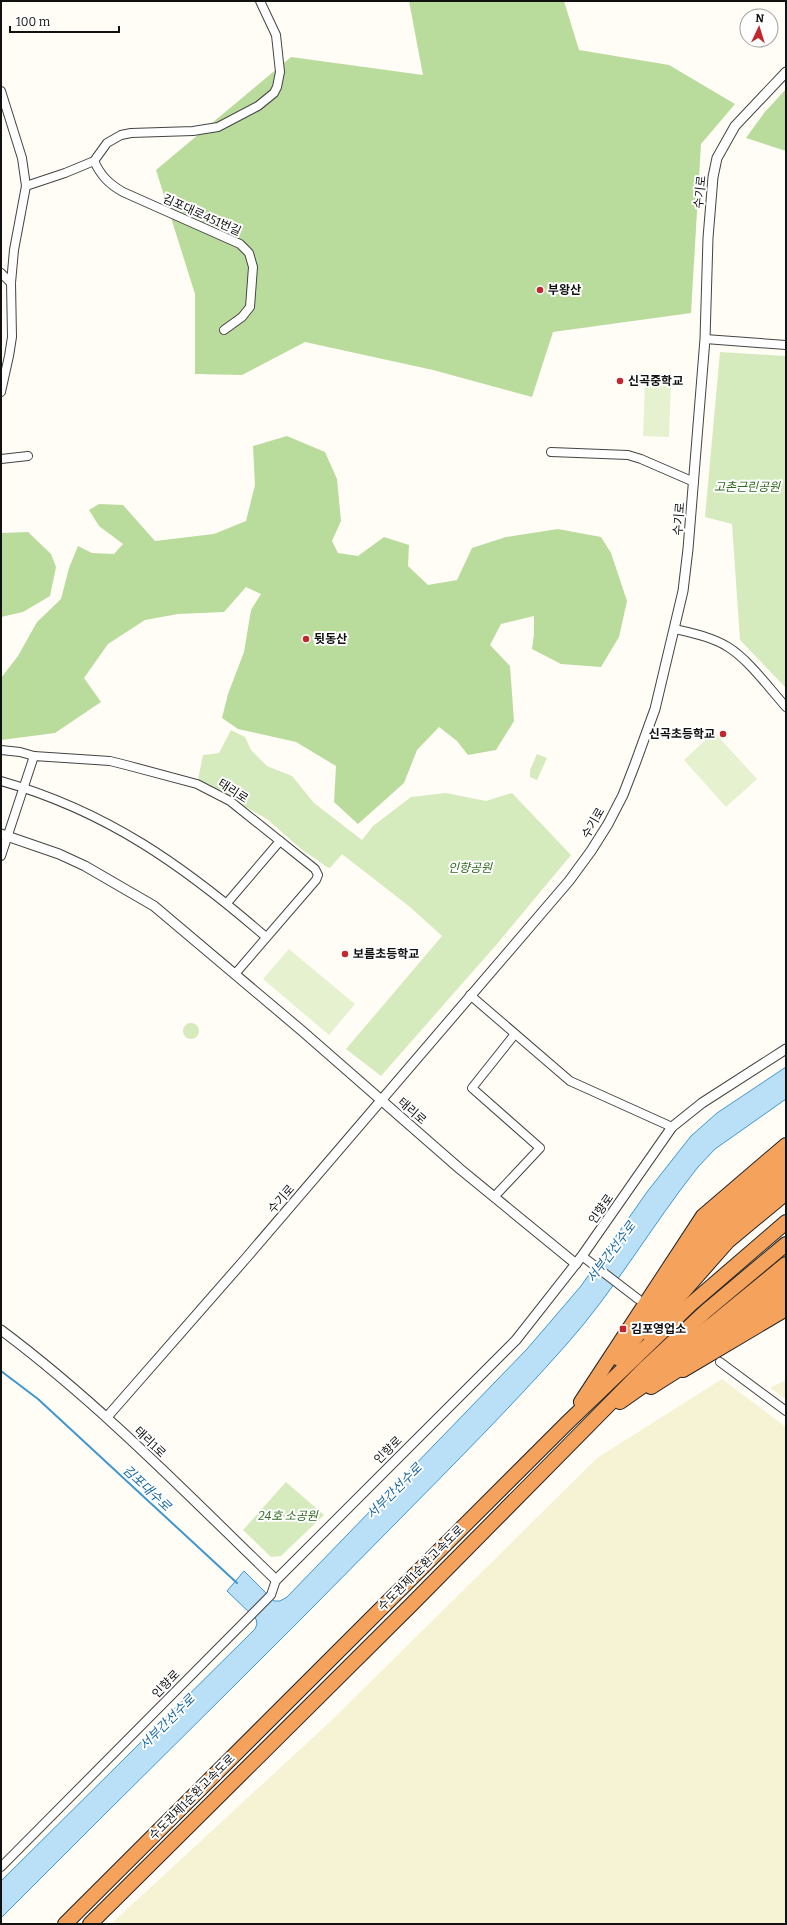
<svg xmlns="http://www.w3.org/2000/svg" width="787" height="1925" font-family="Bitter,'Noto Sans KR',serif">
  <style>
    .farmland { fill: #f6f3d4 }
    .green { fill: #d5ebbd }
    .forest { fill: #b9dc9c }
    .pitch { fill: #e6f2cf }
    .water { fill: #b9e0f7; stroke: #3f96cf }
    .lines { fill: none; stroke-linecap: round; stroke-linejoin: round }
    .stream { stroke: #3f96cf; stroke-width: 2 }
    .minor-casing { stroke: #444; stroke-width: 10 }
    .tertiary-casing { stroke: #444; stroke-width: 11 }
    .motorway-casing { stroke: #222; stroke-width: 16 }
    .minor { stroke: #fff; stroke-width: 8 }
    .tertiary { stroke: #fff; stroke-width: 9 }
    .motorway { stroke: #f5a25d; stroke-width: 14 }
    .poi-dot { fill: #c4262e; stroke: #fff; stroke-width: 1.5 }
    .labels { text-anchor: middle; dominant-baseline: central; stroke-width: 4; stroke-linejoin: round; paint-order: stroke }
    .street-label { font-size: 12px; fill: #111; stroke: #fff }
    .poi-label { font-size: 12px; font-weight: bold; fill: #111; stroke: #fff; text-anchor: start }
    .park-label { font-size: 12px; font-style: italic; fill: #2f6b1f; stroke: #fff }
    .water-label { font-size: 13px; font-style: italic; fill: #1768a6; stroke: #fff }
  </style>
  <rect width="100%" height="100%" fill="#fffdf5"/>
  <!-- farmland -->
  <g class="farmland">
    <path d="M722 1379 786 1427V1924H111L334 1718 597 1458Z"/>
    <path d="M786 1380V1399L770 1388Z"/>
  </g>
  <!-- green -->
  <g class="green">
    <path d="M720 352 786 356V688L740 640 732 524 705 517Z"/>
    <path d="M231 730 245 737 251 750 267 766 292 776 314 803 362 840 373 826 411 797 446 793 486 801 512 793 571 855 497 944 381 1076 346 1049 442 936 410 907 342 854 330 868 327 867 301 849 267 819 198 780 203 755 219 753Z"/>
    <path d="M537 754 547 758 537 780 530 777V770Z"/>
    <circle cx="191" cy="1031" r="8"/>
    <path d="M286 1482 324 1515 281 1556 271 1557 243 1530Z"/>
  </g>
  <!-- forest -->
  <g class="forest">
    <path d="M409 1H564L579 50 669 65 735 104 701 144 691 313 553 332 532 397 433 370 305 342 242 375 195 374V294L156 170 291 57 423 75Z"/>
    <path d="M786 89V151L746 138 764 113Z"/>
    <path d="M287 436 325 452 337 479 341 521 332 541 338 553 358 556 384 537 409 545 408 566 428 585 457 580 472 548 506 537 558 529 601 537 611 553 627 601 619 637 601 667 561 664 532 649 534 635V616L501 624 490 645 510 666 514 721 496 750 468 755 457 741 439 727 417 750 404 783 358 824 334 802 336 766 296 742 238 729 222 718 228 694 244 652 251 610 261 594 246 587 224 612 178 614 145 620 108 644 84 678 101 702 55 733 1 740V678L18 656 37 622 61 599 69 568 78 546 92 553 114 554 123 544 99 526 89 510 99 504 123 505 155 541 214 534 246 521 255 485 253 446Z"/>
    <path d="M28 532 51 554 56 567 50 596 23 612 1 617V533Z"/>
  </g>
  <!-- pitch -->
  <g class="pitch">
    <path d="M645 381 671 382 669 437 643 436Z"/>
    <path d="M714 732 757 779 726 807 684 760Z"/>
    <path d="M289 949 355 1004 329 1035 263 979Z"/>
  </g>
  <!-- water -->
  <path class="water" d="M786 1067V1099L715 1149 698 1167C652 1225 615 1290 566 1345 511 1407 453 1465 395 1524 265 1657 132 1786 1 1918V1881L255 1629 257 1624 256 1619 227 1591 244 1571 274 1601H280L287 1597 527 1349 581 1286 647 1192 691 1136 717 1113Z"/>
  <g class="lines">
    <!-- stream -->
    <path class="stream" d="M1 1371 38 1399 237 1583"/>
    <defs>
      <g id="minor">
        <path d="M1 91 22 158 26 186 14 250 11 283 12 337 9 356 1 392"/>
        <path d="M94 161C101 176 109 184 123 192L240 244 249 253 253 267 250 307 242 317 224 330"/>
        <path d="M26 186 65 173 94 161 107 143 121 135 131 133 193 131 218 127 258 106 274 93 277 87 280 72 276 35 260 1"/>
        <path d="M1 273 11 283"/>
        <path d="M705 339 786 345"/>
        <path d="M551 452 628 455 641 459 694 482"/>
        <path d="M1 459 28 456"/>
        <path d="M675 629C692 633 712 637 728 647 749 660 769 688 786 707"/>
        <path d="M1 750 20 752 34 756"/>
        <path d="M1 781C107 811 184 866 266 937"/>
        <path d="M1 856 34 756 110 761 126 765 197 784 230 801 315 869 318 875 316 880 235 974"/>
        <path d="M227 903 280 841"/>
        <path d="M470 995 570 1081 672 1127"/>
        <path d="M494 1197 540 1148 472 1088 515 1034"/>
        <path d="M582 1256 638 1299"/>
        <path d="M720 1362 786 1411"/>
        <path d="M1 1867 271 1595 276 1580"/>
      </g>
      <g id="tertiary">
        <path d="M1 834 59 854 85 866 154 906 301 1030 460 1169 576 1264"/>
        <path d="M1 1330C100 1404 187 1494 276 1580L516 1340 582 1256 672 1127 702 1103 786 1049"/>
        <path d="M107 1417 247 1257 569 881 591 851 608 824 623 795 635 764 655 709 683 591 688 549 705 339 708 238 713 177 717 158 735 126 786 72"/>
      </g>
      <g id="motorway">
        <path d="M672 1279 712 1224 786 1161"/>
        <path d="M682 1281 720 1233 786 1177"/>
        <path d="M730 1322 786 1279"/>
        <path d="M741 1324 786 1294"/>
        <path d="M639 1329 681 1274"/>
        <path d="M647 1333 728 1241 786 1193"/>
        <path d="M619 1359 647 1323"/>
        <path d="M677 1364 740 1320"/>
        <path d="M683 1370 786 1309"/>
        <path d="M647 1378 786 1264"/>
        <path d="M651 1387 689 1363"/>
        <path d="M581 1402 703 1216 786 1145"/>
        <path d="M620 1402 657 1376"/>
        <path d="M65 1924 567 1423 691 1304 786 1222"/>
        <path d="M90 1924 412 1604 646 1367 706 1311 786 1244"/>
      </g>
    </defs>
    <!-- minor casing -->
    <use href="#minor" class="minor-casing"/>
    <!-- tertiary casing -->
    <use href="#tertiary" class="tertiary-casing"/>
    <!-- motorway casing -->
    <use href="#motorway" class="motorway-casing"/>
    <!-- minor -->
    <use href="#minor" class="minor"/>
    <!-- tertiary -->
    <use href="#tertiary" class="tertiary"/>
    <!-- motorway -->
    <use href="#motorway" class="motorway"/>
  </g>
  <!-- markers -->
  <g class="poi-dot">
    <circle cx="540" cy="290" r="4"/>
    <circle cx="620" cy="381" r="4"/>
    <circle cx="306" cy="639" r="4"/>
    <circle cx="723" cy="734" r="4"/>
    <circle cx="345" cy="954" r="4"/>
    <rect x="619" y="1325" width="8" height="8" rx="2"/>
  </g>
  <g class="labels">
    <!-- street labels -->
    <g class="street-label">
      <text transform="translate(700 192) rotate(-84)">수기로</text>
      <text transform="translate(202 215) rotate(24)">김포대로451번길</text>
      <text transform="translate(679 519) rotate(-86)">수기로</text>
      <text transform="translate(233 791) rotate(33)">태리로</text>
      <text transform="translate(593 823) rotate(-60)">수기로</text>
      <text transform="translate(412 1111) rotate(41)">태리로</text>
      <text transform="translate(281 1199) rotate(-49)">수기로</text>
      <text transform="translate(601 1209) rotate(-55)">인향로</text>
      <text transform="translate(150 1442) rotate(44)">태리1로</text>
      <text transform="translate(388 1450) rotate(-45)">인향로</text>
      <text transform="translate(421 1568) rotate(-45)">수도권제1순환고속도로</text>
      <text transform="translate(166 1684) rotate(-46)">인향로</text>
      <text transform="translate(192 1797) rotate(-45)">수도권제1순환고속도로</text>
    </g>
    <!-- poi labels -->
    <g class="poi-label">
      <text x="548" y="290">부왕산</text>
      <text x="628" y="381">신곡중학교</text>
      <text x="314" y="639">뒷동산</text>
      <text x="715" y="734" text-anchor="end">신곡초등학교</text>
      <text x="353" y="954">보름초등학교</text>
      <text x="631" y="1329">김포영업소</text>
    </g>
    <!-- park labels -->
    <g class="park-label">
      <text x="747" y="487">고촌근린공원</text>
      <text x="470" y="868">인향공원</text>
      <text x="288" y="1516">24호 소공원</text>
    </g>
    <!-- water labels -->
    <g class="water-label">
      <text transform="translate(611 1252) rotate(-53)">서부간선수로</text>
      <text transform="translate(147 1488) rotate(43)">김포대수로</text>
      <text transform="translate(394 1491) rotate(-45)">서부간선수로</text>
      <text transform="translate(167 1722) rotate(-45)">서부간선수로</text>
    </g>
  </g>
  <!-- border -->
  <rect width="787" height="1925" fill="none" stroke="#111111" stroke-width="4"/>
  <!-- north arrow -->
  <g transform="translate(759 28) rotate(4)"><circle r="19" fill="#ffffff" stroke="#a0a0a0"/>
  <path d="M0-3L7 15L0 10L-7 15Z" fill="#c4262e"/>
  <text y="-6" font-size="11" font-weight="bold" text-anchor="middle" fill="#111111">N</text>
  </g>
  <!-- scale -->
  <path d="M10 26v6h109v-6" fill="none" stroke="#111111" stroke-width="2"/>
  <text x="16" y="26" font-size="12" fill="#111111" stroke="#ffffff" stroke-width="3" paint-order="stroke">100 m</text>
</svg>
